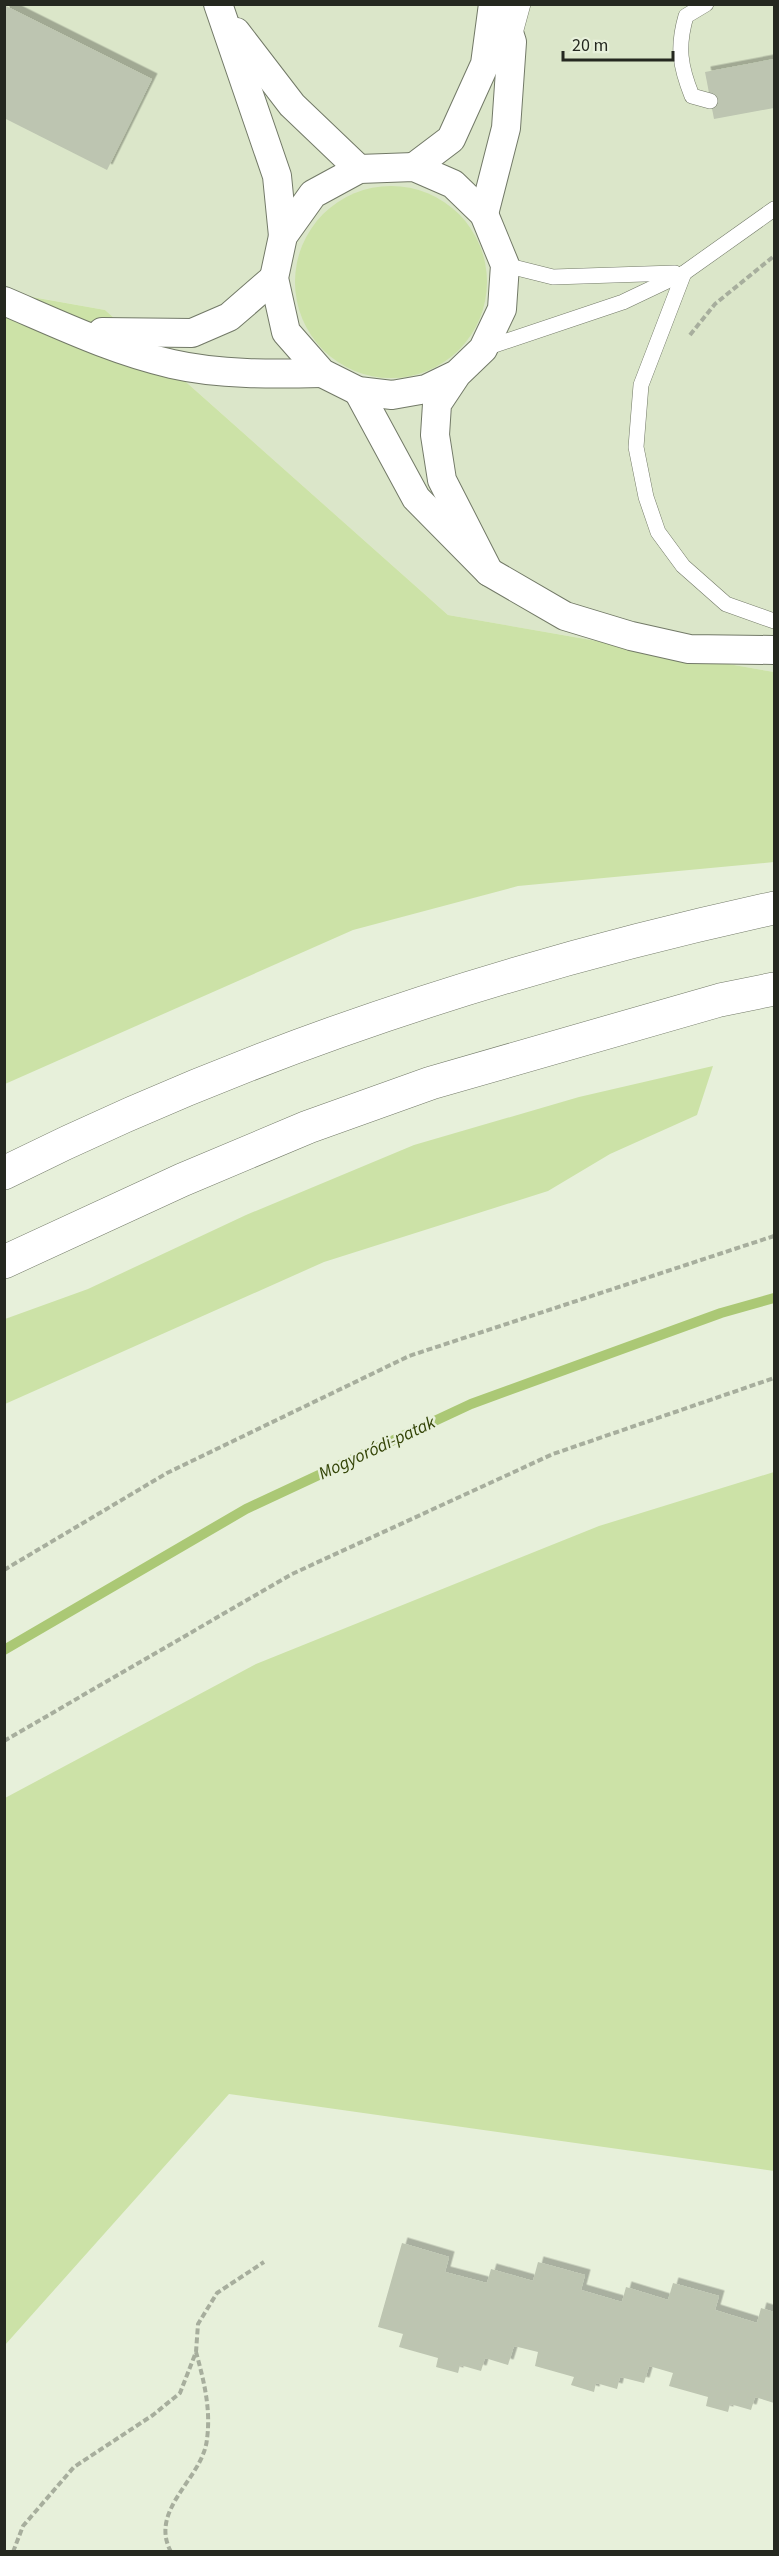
<svg xmlns="http://www.w3.org/2000/svg" width="779" height="2556" font-family="'Source Sans 3',sans-serif">
  <style>
    .built { fill: #dbe6c9 }
    .green { fill: #cce2a7 }
    .lines { fill: none; stroke-linecap: round; stroke-linejoin: round }
    .stream { stroke: #abc875; stroke-width: 10 }
    .building { fill: #bdc5b1; filter: url(#shadow) }
    .lane-casing { stroke: #727967; stroke-width: 16 }
    .street-casing { stroke: #727967; stroke-width: 30 }
    .highway-casing { stroke: #727967; stroke-width: 34 }
    .path { stroke: #a7ae9d; stroke-width: 4; stroke-dasharray: 6 3; stroke-linecap: butt }
    .lane { stroke: #fff; stroke-width: 15 }
    .street { stroke: #fff; stroke-width: 28 }
    .highway { stroke: #fff; stroke-width: 33 }
    .labels { text-anchor: middle; dominant-baseline: central; stroke-width: 5; stroke-linejoin: round; paint-order: stroke }
    .water-label { font-size: 18px; font-style: italic; fill: #334406; stroke: #e7f0da }
  </style>
  <defs>
    <filter id="shadow"><feDropShadow dx="5.5" dy="-5.5" stdDeviation="0" flood-color="#0004"/></filter>
  </defs>
  <rect width="100%" height="100%" fill="#e7f0da"/>
  <!-- built -->
  <path class="built" d="M4 5H774V672L448 615 105 310 5 292Z"/>
  <!-- green -->
  <g class="green">
    <circle cx="391" cy="282" r="96"/>
    <path d="M4 292 105 310 448 615 774 672V862L518 886 353 930 5 1084Z"/>
    <path d="M713 1066 697 1115 610 1154 548 1191 324 1262 5 1404V1319L88 1289 246 1215 414 1145 579 1097Z"/>
    <path d="M774 1472V2171L229 2094 5 2345V1798L256 1664 599 1526Z"/>
  </g>
  <g class="lines">
    <!-- stream -->
    <path class="stream" d="M4 1650 246 1509 471 1404 721 1313 774 1298"/>
  </g>
  <!-- building -->
  <g class="building">
    <path d="M4 5 152 79 107 170 4 118Z"/>
    <path d="M774 59V108L714 119 705 72Z"/>
    <path d="M402 2243 449 2257 445 2272 487 2283 491 2269 533 2281 538 2262 585 2275 581 2290 622 2302 626 2287 668 2300 673 2283 719 2296 715 2310 757 2323 761 2308 774 2312V2403L755 2397 751 2410 730 2404 728 2412 706 2406 708 2397 669 2386 673 2373 649 2366 644 2383 620 2377 617 2389 596 2383 594 2392 571 2385 574 2377 535 2366 538 2352 514 2346 508 2365 485 2358 481 2371 460 2365 458 2373 436 2367 438 2358 399 2347 403 2334 378 2327Z"/>
  </g>
  <g class="lines">
    <defs>
      <g id="lane">
        <path d="M706 4 686 16C677 47 680 66 692 96L710 101"/>
        <path d="M514 37 523 4"/>
        <path d="M505 265 553 277 675 273"/>
        <path d="M684 273 641 385 636 447 646 497 658 532 683 566 726 604 774 621"/>
        <path d="M483 349 623 302 684 273 774 209"/>
      </g>
      <g id="street">
        <path d="M218 4 277 176 283 236"/>
        <path d="M236 32 292 105 359 169"/>
        <path d="M414 167 451 139 485 64 493 4"/>
        <path d="M484 214 506 128 512 42 500 4"/>
        <path d="M4 301C58 324 114 351 172 364 220 375 273 374 322 373"/>
        <path d="M102 332 192 333 229 317 274 278"/>
        <path d="M457 374 426 389 392 395 358 391 322 373 286 332 274 278 283 236 313 194 359 169 414 167 453 184 484 214 505 265 502 309 483 349 457 374 437 404 435 435 442 480 489 572"/>
        <path d="M358 391 416 498 489 572 565 616 631 636 689 649 774 650"/>
      </g>
      <g id="highway">
        <path d="M4 1173C248 1051 509 966 774 908"/>
        <path d="M4 1262 182 1180 308 1127 431 1083 720 1000 774 989"/>
      </g>
    </defs>
    <!-- lane casing -->
    <use href="#lane" class="lane-casing"/>
    <!-- street casing -->
    <use href="#street" class="street-casing"/>
    <!-- highway casing -->
    <use href="#highway" class="highway-casing"/>
    <!-- path -->
    <g class="path">
      <path d="M690 335 715 304 774 256"/>
      <path d="M4 1570 167 1473 409 1356 774 1236"/>
      <path d="M4 1741 292 1574 553 1454 774 1378"/>
      <path d="M13 2552 23 2526 74 2467 153 2415 180 2393 196 2352 198 2324 217 2293 264 2262"/>
      <path d="M171 2552C148 2509 203 2479 207 2439 211 2409 204 2381 196 2352"/>
    </g>
    <!-- lane -->
    <use href="#lane" class="lane"/>
    <!-- street -->
    <use href="#street" class="street"/>
    <!-- highway -->
    <use href="#highway" class="highway"/>
  </g>
  <g class="labels">
    <!-- water labels -->
    <g class="water-label">
      <text transform="translate(377 1448) rotate(-25)">Mogyoródi-patak</text>
    </g>
  </g>
  <!-- border -->
  <rect width="779" height="2556" fill="none" stroke="#252820" stroke-width="12"/>
  <!-- scale -->
  <path d="M563 51v9h110v-9" fill="none" stroke="#252820" stroke-width="3"/>
  <text x="572" y="51" font-size="18" fill="#252820" stroke="#e7f0da" stroke-width="4.5" paint-order="stroke">20 m</text>
</svg>
